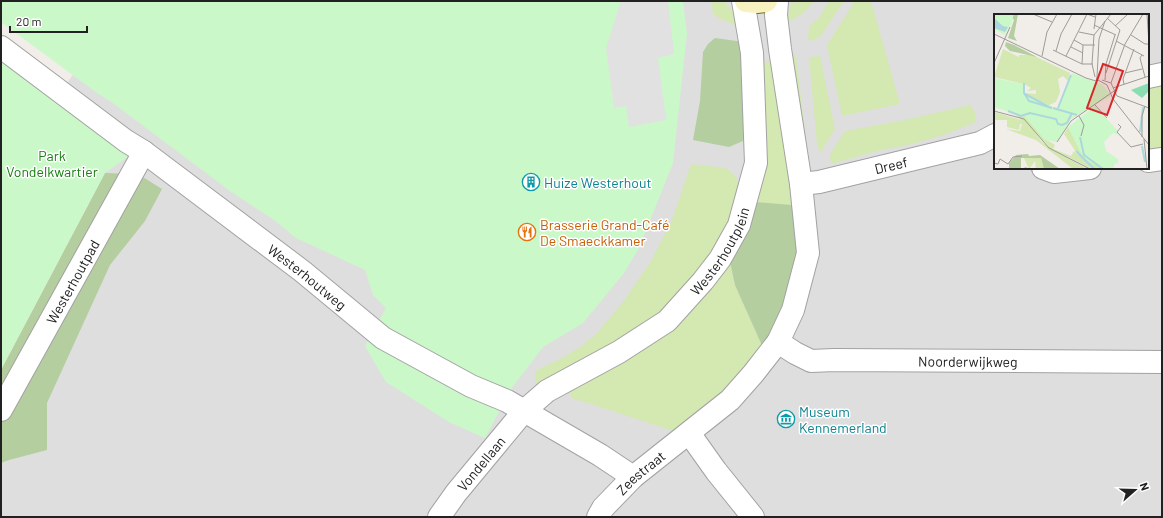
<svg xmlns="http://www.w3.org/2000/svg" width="1163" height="518" font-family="Barlow,sans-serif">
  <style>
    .residential { fill: #dfdede; fill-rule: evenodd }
    .grass { fill: #d4e8b1 }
    .forest { fill: #b4ce9f }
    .park { fill: #cbf8c8 }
    .parking { fill: #e1e1e1 }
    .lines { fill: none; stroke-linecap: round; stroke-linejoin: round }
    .minor-casing { stroke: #a2a2a2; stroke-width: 24 }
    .tertiary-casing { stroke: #a2a2a2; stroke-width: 24 }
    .secondary-casing { stroke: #77730a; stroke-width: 24 }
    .minor { stroke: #fff; stroke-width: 22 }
    .tertiary { stroke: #fff; stroke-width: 22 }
    .secondary { stroke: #f7f2c0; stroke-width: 22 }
    .labels { text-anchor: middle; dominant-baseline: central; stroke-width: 3; stroke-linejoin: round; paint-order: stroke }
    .park-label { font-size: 14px; fill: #177e11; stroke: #fff }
    .street-label { font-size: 14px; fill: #212121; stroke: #fff }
    .culture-label { font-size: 14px; fill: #0d838f; stroke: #fff; text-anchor: start }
    .food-label { font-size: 14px; fill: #c56008; stroke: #fff; text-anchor: start }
    .inset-river { fill: none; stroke: #abd8dc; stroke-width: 2 }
    .inset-road { fill: none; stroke: #9e9b98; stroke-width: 1 }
    .view { fill: #d62828; fill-opacity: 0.15; stroke: #d62828; stroke-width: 2 }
    .inset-edge { fill: none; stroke: #212121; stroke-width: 2 }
  </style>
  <rect width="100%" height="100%" fill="#f1ede8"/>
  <!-- residential -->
  <path class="residential" d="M463 1H1162V517H1V168L100 40ZM995 15H1148V168H995Z"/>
  <!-- grass -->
  <g class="grass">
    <path d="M711 1H724L740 21V27L720 19 713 14Z"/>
    <path d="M794 1H814C807 11 798 18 787 22L790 5Z"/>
    <path d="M829 1H844L820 37 810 41 808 39 809 26 818 19Z"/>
    <path d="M855 1H871L900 104 842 116 827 45Z"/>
    <path d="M789 55H796L808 157 804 158Z"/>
    <path d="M820 56 835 129 820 153 817 144 809 57Z"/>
    <path d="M773 60 797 208 755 202 764 148V63Z"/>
    <path d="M1162 86V148L1148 149V88Z"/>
    <path d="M971 105 975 113 976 122 946 134 912 144 877 151 831 164 830 154 845 131 904 120Z"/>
    <path d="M691 164 726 168 736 177 740 187 739 196 725 231 701 273 680 296 640 329 536 386 535 371 564 357 582 346 597 333 623 302 651 261 672 220Z"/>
    <path d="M729 257 735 285 764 350 707 411 676 432 591 404 573 399 568 392Z"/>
  </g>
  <!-- forest -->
  <g class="forest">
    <path d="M715 38 744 42 750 132 743 141 729 147 693 140 700 101 703 52 708 44Z"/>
    <path d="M105 173 138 174 162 189 145 221 110 265 47 403V450L9 460 1 463V370Z"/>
    <path d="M755 202 791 205 797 208 799 240 792 281 777 327 764 350 735 285 729 257Z"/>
  </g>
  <!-- park -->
  <g class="park">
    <path d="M1 1H683L687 33 673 163 639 248 624 273 583 323 543 347 511 389 485 438 449 422 386 382 365 346 386 308 373 295 365 270 296 238 274 220 230 191 110 101 97 93 1 22Z"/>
    <path d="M1 61 129 156 105 173 1 370Z"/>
  </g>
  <!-- parking -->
  <path class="parking" d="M621 1H668L674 54 658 58 666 120 629 127 626 106 614 108 606 48Z"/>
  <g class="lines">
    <defs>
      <g id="minor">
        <path id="s1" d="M1 47 126 141 144 152 302 271 383 338 471 386 507 401 600 455 633 477"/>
        <path d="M1148 77 1162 74"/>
        <path d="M1148 161 1162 159"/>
        <path d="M1043 168 1054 172 1090 168"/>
        <path id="s2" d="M801 184 819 182 980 143 995 135"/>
        <path id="s3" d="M778 342 795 353 811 361 834 360 1162 362"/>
        <path id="s4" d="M1 410 144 152"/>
        <path d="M689 433 716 471 753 517"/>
      </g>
      <g id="tertiary">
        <path id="s5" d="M439 517 456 493 524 411 547 391 619 352 667 321 703 281 720 259 739 225 756 163 752 53 743 1"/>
        <path id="s6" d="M598 517 603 508 633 477 730 400 753 374 778 342 793 310 808 253 801 184 780 49 776 15 777 1"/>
      </g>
      <path id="secondary" d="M746 1 757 2 766 1"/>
    </defs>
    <!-- minor casing -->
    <use href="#minor" class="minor-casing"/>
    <!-- tertiary casing -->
    <use href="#tertiary" class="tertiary-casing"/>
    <!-- secondary casing -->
    <use href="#secondary" class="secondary-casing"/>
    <!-- minor -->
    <use href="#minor" class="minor"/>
    <!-- tertiary -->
    <use href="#tertiary" class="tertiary"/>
    <!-- secondary -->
    <use href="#secondary" class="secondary"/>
  </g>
  <!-- icons -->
  <defs>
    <symbol id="building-ring" viewBox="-11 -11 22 22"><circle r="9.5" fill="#fff" stroke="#0f9aa8" stroke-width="1.5"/><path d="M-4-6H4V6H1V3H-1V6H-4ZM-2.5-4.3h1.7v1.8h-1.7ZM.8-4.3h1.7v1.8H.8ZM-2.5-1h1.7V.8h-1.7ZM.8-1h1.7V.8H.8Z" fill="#0f9aa8"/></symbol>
    <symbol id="restaurant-ring" viewBox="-11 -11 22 22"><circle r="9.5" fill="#fff" stroke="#e8710a" stroke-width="1.5"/><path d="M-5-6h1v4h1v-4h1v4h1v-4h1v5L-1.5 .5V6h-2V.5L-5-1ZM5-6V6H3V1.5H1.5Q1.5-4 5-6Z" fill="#e8710a"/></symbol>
    <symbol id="museum-ring" viewBox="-11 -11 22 22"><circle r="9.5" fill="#fff" stroke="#0f9aa8" stroke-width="1.5"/><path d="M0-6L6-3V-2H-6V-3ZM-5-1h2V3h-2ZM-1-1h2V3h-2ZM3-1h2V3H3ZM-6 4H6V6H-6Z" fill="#0f9aa8"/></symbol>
  </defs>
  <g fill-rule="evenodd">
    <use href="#building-ring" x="521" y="172" width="20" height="20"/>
    <use href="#restaurant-ring" x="517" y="222" width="20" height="20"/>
    <use href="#museum-ring" x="776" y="409" width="20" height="20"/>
  </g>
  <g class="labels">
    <!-- park labels -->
    <g class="park-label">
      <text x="52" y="155">Park<tspan x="52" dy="16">Vondelkwartier</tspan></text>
    </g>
    <!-- street labels -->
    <g class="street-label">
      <text stroke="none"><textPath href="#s2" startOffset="92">Dreef</textPath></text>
      <text stroke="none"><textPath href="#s5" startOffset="394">Westerhoutplein</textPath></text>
      <text stroke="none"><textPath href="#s1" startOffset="383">Westerhoutweg</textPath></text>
      <text stroke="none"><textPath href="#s4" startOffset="147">Westerhoutpad</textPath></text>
      <text stroke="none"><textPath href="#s3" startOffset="195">Noorderwijkweg</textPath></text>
      <text stroke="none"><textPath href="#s5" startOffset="68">Vondellaan</textPath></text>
      <text stroke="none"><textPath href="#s6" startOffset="62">Zeestraat</textPath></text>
    </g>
    <!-- culture labels -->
    <g class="culture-label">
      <text x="544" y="182">Huize Westerhout</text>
      <text x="799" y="411">Museum<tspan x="799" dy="16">Kennemerland</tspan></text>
    </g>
    <!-- food labels -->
    <g class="food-label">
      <text x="540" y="224">Brasserie Grand-Café<tspan x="540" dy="16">De Smaeckkamer</tspan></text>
    </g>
  </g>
  <!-- overview -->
  <g transform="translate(994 14)">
    <rect width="155" height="155" fill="#f1ede8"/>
    <path d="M9 35 25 43V41H38L76 59 74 67 69 62 64 65 66 78 62 88 55 91 40 88 31 79 42 80V76L33 77 37 74 30 70 0 63ZM0 98 31 107 49 129 93 155H79L42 126 12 115 26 117 28 110H26L25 116 13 113V106H0ZM33 99 51 103 48 123 61 131 59 135 77 142 80 137 98 155 58 135 21 100ZM74 113 85 130 107 123 111 155H99L86 144 70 120ZM30 144H47L50 155H42L41 147 35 155Z" fill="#d4e8b1"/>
    <path d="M15 0H24L20 22 23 27 14 24 20 6ZM12 28 20 31 43 43 16 37 11 32ZM34 140 35 142 46 141 66 155H50L47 144H27V155L32 153 35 155H15V149L22 141Z" fill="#b4ce9f"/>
    <path d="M0 0H20L17 10 11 21 0 15ZM78 59 109 71 117 82 77 105 63 128 51 126 31 103 0 93V64L30 70V79L63 95ZM101 92 123 116 124 121 119 119 110 128 112 137 124 145V150L121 149 119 155H109L94 147 87 139 74 113Z" fill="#cbf8c8"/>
    <path d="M155 69V77L148 84 137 76Z" fill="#8adcb1"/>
    <path d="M0 4 9 12 14 13 11 18 0 14Z" fill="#abd8dc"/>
    <path class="inset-river" d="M30 69V79L35 87 58 94M31 80 57 94M59 94 83 101M64 94 77 61M14 97 27 102 36 99 62 105 64 110 68 111 73 109 78 99M146 118 149 93M86 123 90 141 109 155M148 132 151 148M82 137 100 155"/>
    <path class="inset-road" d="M39 0 58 8M153 0 155 30M100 11 122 21M121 12 134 0M100 15 102 0M85 18 100 21M0 20 92 64 102 67 103 63M137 21 151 30H155M80 26 89 31H101M122 27 150 42M77 33 89 39M59 36 88 50H99M62 37 67 20 78 0M148 41 146 44 151 63M48 42 53 18 63 0M72 42 93 0 101 3M0 49 16 13M88 50 89 31M112 59 126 16 113 4M131 59 148 55M101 63 98 50 100 21 117 0M103 63 105 25 111 7M104 66 113 71 119 85 155 131M108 66 117 69 123 82 155 94M111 66 112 50 121 21M117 69 131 30 149 0M130 70 129 65 140 35M119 74 155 62M101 91 113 104M0 97 30 105 55 134 96 155M85 102 90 111 87 122M124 110 127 113 123 118 137 133 149 130M148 123V102L151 92M150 125 153 155M63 128 77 107 120 77M0 149 4 150 6 145 14 150 19 143 28 142"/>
    <path class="view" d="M109 50 129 57 113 101 93 94Z"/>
    <rect width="155" height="155" class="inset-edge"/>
  </g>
  <!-- border -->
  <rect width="1163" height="518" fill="none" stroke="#212121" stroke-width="4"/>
  <!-- north arrow -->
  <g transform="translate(1135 490) rotate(70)" stroke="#ffffff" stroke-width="3" paint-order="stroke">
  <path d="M0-3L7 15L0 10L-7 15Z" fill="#212121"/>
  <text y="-6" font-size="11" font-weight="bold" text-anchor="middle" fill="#212121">N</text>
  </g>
  <!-- scale -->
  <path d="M10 26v6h77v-6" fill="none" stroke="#212121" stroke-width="2"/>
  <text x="16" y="26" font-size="12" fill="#212121" stroke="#ffffff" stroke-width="3" paint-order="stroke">20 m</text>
</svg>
